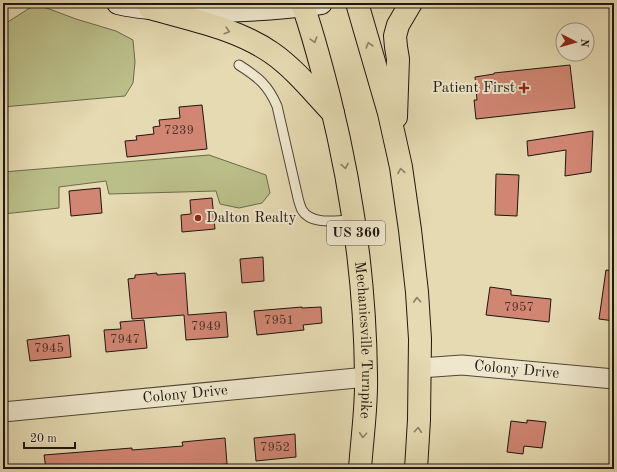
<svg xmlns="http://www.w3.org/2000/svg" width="617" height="472" font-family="'Old Standard TT',serif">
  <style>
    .green { fill: #babe89; stroke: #6c6a4a }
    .building { fill: #d18674; stroke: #1e160b }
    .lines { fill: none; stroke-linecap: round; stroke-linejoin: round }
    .lane-casing { stroke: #504735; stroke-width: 11 }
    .street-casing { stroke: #504735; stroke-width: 21 }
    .secondary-casing { stroke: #1e160b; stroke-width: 24 }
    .highway-casing { stroke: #1e160b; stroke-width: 24 }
    .lane { stroke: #eee7cd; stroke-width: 9 }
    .street { stroke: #eee7cd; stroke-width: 19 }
    .secondary { stroke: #eee7cd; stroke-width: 22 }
    .highway { stroke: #e5dab2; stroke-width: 22 }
    .oneway { stroke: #8b8267 }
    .poi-dot { fill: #8f2418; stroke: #eee7cd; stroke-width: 1.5 }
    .labels { text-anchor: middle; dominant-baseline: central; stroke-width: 4; stroke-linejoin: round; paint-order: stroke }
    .number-label { font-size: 13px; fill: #4b3225 }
    .shield { fill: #eee7cd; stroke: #5c5545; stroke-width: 1 }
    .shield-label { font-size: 14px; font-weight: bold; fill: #1e160b }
    .poi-label { font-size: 15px; fill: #1e160b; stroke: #eee7cd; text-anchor: end }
    .street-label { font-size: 15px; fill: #1e160b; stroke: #eee7cd }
  </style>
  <rect width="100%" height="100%" fill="#e5dab2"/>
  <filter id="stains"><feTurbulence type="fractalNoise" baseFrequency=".005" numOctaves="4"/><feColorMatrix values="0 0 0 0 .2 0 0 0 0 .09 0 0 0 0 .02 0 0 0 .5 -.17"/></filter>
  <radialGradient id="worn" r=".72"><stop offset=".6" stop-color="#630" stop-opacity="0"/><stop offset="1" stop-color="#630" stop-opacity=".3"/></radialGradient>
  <!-- green -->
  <g class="green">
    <path d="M36 4 76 19 116 31 133 40 135 62 133 83 125 96 3 107V25Z"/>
    <path d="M209 155 266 175 270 193 262 203 239 208 220 204 216 191 109 194 106 181 59 187V208L3 214V172Z"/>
  </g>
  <!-- building -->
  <g class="building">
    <path d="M570 65 575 108 476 119 474 100H477L475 77 494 74V73Z"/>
    <path d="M202 105 207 149 127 157 125 141 137 140 136 136 154 134 153 127 160 126 159 120 180 118 179 107Z"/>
    <path d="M593 131 591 172 565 176 566 150 528 156 527 141Z"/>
    <path d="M496 174 519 175 517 216 495 215Z"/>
    <path d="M100 188 102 213 71 216 69 191Z"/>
    <path d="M212 198 215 229 182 232 181 215 191 214 190 200Z"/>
    <path d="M263 257 264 281 242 283 240 259Z"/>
    <path d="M606 270 614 271V321L599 319Z"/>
    <path d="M157 273V275L185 273 188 315 226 312 228 337 186 340 184 315 132 319 128 279 135 278V275Z"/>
    <path d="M490 287 511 290V295L551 299 549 322 486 315Z"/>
    <path d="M302 307V308L321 307 322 323 303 325 304 330 257 335 254 311Z"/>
    <path d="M144 320 147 348 106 352 104 330 121 329 120 322Z"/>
    <path d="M69 335 71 357 30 361 27 340Z"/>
    <path d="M527 420 546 422 542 448 524 446 523 454 507 452 511 421 527 423Z"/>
    <path d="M295 434 296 457 256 461 254 438Z"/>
    <path d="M225 438 227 464 163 469H46L44 455 132 448V450L183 446 182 442Z"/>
  </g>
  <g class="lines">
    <defs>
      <path id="lane" d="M239 65C258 77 268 85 277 106L298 198C299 202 300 206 302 210 312 226 337 220 353 220"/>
      <g id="street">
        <path id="s1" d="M420 368 462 365 614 379"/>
        <path id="s2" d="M3 412 367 377"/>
      </g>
      <path id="secondary" d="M118 3C133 7 149 8 164 9 216 13 269 10 321 3"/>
      <g id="highway">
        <path id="s3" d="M302 3C313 33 321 65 329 96 352 188 365 281 366 375 367 406 362 438 360 469"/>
        <path d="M357 3 389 113 401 167 410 230 417 292 420 339 419 420 416 469"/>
        <path d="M150 8C191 20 236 28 272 53 295 69 314 93 333 113"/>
        <path d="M396 117 398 59 396 47 395 36 398 25 411 3"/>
      </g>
    </defs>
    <!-- lane casing -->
    <use href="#lane" class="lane-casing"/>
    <!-- street casing -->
    <use href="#street" class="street-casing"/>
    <!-- secondary casing -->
    <use href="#secondary" class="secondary-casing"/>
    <!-- highway casing -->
    <use href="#highway" class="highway-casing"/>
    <!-- lane -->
    <use href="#lane" class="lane"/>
    <!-- street -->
    <use href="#street" class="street"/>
    <!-- secondary -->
    <use href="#secondary" class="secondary"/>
    <!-- highway -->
    <use href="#highway" class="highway"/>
  </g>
  <!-- one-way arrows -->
  <defs><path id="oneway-chevron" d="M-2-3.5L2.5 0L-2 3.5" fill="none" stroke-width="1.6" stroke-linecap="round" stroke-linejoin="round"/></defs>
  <g class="oneway">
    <use href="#oneway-chevron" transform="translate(227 31) rotate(16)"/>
    <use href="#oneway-chevron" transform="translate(314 40) rotate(73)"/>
    <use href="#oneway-chevron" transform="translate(369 45) rotate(-106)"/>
    <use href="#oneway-chevron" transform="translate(345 166) rotate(79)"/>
    <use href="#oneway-chevron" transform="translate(401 171) rotate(-99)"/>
    <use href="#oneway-chevron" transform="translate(417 300) rotate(-93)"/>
    <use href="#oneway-chevron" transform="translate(418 430) rotate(-86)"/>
    <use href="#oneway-chevron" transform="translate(363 435) rotate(94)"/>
  </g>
  <!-- markers -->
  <g class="poi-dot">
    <path d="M522 82h4v4h4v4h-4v4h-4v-4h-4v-4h4z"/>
    <circle cx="198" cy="218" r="4"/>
  </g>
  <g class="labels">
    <!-- number labels -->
    <g class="number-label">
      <text x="179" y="130">7239</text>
      <text x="519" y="307">7957</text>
      <text x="279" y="320">7951</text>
      <text x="206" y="326">7949</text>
      <text x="125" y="339">7947</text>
      <text x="49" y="348">7945</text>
      <text x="275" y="447">7952</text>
    </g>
    <!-- shield labels -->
    <rect class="shield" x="327" y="221" width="58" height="24" rx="3"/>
    <g class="shield-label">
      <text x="356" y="233">US 360</text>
    </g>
    <!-- poi labels -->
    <g class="poi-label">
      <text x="515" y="88">Patient First</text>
      <text x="206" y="218" text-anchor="start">Dalton Realty</text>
    </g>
    <!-- street labels -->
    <g class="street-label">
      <text stroke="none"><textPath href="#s3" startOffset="344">Mechanicsville Turnpike</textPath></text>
      <text stroke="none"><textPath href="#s1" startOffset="97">Colony Drive</textPath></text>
      <text stroke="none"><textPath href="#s2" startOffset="183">Colony Drive</textPath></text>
    </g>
  </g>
  <!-- margin -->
  <rect width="617" height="472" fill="none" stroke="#e5dab2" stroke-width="16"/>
  <rect x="4" y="4" width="609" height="464" fill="none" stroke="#1e160b" stroke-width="2"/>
  <rect x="8" y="8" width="601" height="456" fill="none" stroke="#1e160b"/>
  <!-- north arrow -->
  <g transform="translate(575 42) rotate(96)"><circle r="19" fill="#eee7cd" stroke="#9b937f"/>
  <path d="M0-3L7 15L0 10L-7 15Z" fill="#8f2418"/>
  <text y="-6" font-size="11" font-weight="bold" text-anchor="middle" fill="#1e160b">N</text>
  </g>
  <!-- scale -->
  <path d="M24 442v6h51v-6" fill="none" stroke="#1e160b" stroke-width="2"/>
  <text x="30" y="442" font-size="12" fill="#1e160b" stroke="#eee7cd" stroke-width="3" paint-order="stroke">20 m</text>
  <rect width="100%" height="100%" filter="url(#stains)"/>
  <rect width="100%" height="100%" fill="url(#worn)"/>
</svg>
